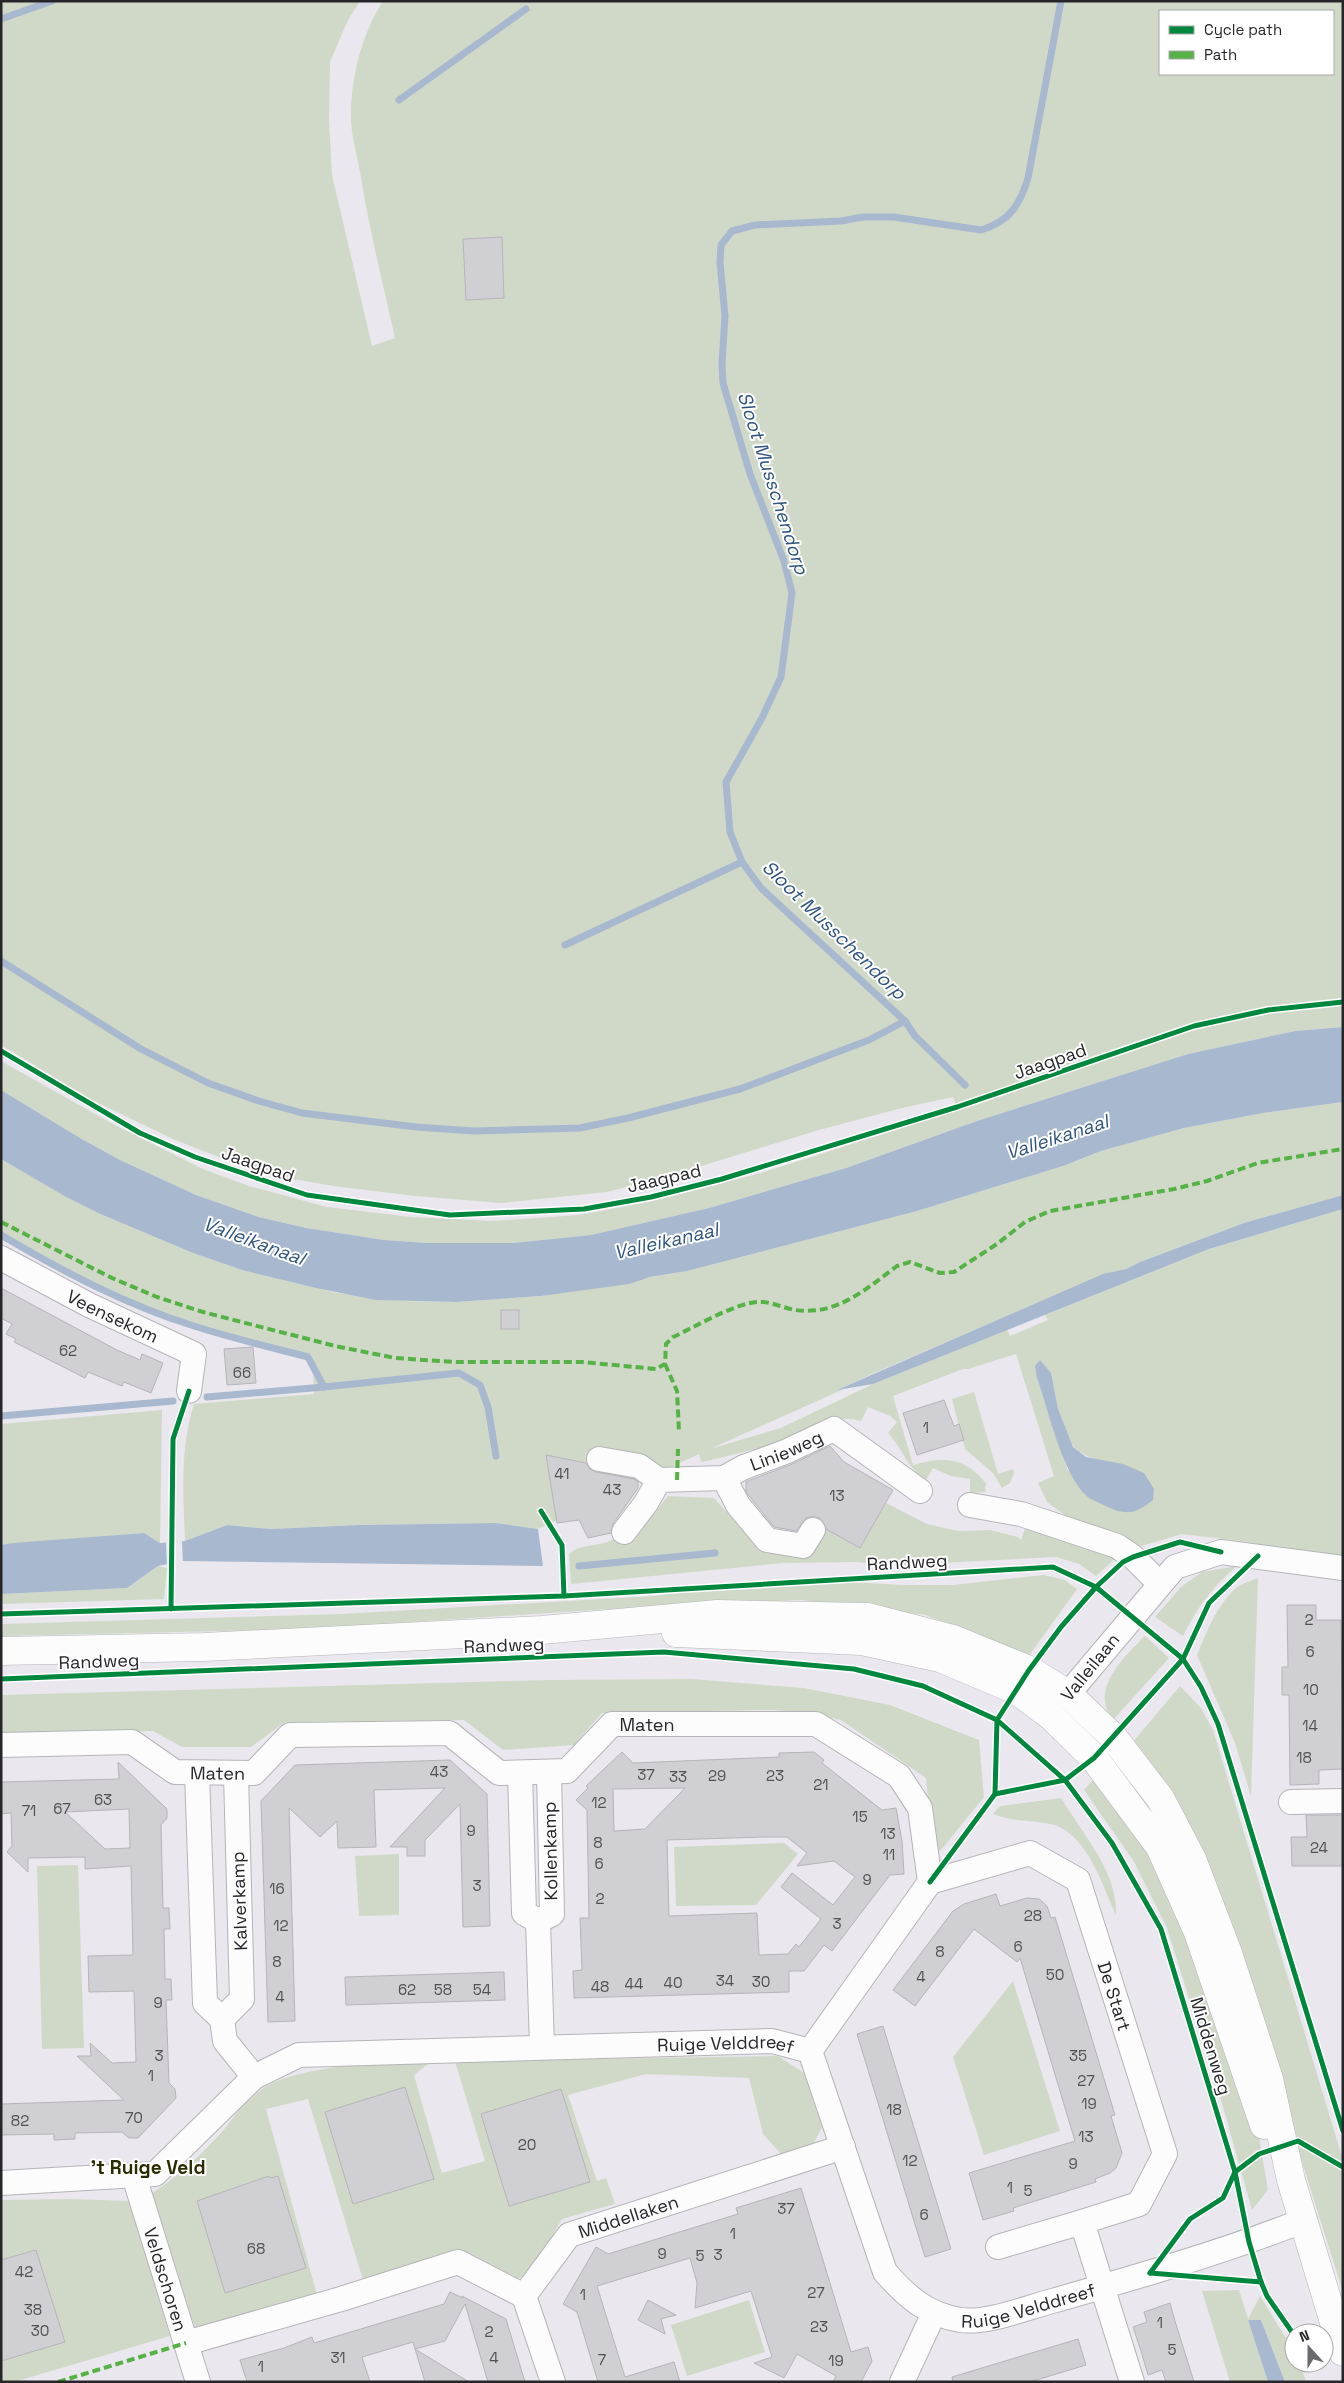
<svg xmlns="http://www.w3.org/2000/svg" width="1344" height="2383" font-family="'Space Grotesk',sans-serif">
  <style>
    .green { fill: #d0d9c8; fill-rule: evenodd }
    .water { fill: #a7b8cf }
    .pier { fill: #eae8ee }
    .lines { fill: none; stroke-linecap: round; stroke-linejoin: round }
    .stream { stroke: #a7b8cf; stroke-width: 7 }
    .building { fill: #d0cfd3; stroke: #b6b4b9; fill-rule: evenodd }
    .street-casing { stroke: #b5b4b8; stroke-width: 26 }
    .secondary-casing { stroke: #b5b4b8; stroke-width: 29 }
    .street { stroke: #fcfcfc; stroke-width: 24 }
    .secondary { stroke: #fcfcfc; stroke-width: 28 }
    .quiet { stroke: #56b246; stroke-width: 4; stroke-dasharray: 8 4; stroke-linecap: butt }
    .cycleway-casing { stroke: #fff; stroke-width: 8 }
    .cycleway { stroke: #00873e; stroke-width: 5 }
    .labels { text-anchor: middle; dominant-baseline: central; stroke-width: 4; stroke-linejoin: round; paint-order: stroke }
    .number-label { font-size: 15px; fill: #515054 }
    .street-label { font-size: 18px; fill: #262529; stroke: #fff }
    .water-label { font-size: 19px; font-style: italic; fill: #2e547f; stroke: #fff }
    .neighbourhood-label { font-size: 19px; font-weight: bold; fill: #2c2c02; stroke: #fff }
  </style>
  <rect width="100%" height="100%" fill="#eae8ee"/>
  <!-- green -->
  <g class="green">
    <path d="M1 1H360L348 20 330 62 329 119 332 175 372 346 395 338C383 285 370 232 361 178 358 159 352 140 351 121 350 81 361 35 383 1H1343V1027L1295 1031 1188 1054 977 1121 846 1168 709 1208 591 1235 513 1243H427L384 1240 306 1228 259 1217 196 1195 120 1160 80 1138 1 1090V1061L111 1123 203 1169 249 1186 327 1207 411 1217 492 1221 579 1215 653 1201 761 1173 958 1110 953 1097 902 1108 819 1130 682 1172 607 1192 501 1203 415 1196 333 1186 282 1177 226 1160 173 1139 92 1100 1 1045ZM1160 11H1333V74H1160Z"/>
    <path d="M1343 1102V1195L1244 1223 1140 1262 1126 1269 1103 1275 874 1373 839 1389H844L710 1449 781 1428 873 1384 1007 1330 1010 1336 1048 1320 1045 1315 1209 1249 1343 1209V1556L1283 1551 1249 1542 1182 1534 1135 1548 1113 1533 1066 1516 1047 1502 1038 1483 1054 1476 1016 1354 968 1369H963L893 1396 913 1465C943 1456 967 1457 987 1485L985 1486 986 1492 970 1493V1479L951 1476 933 1468 926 1480C908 1469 902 1448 888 1433L897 1422 890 1416 868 1407 861 1421C832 1412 808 1431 781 1441 759 1449 734 1454 711 1460L701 1462 699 1454 538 1529 496 1523 358 1525 271 1529 227 1525 185 1541C183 1495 180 1447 194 1404L314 1394 312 1355C263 1342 213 1331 165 1314 108 1294 55 1262 1 1234V1159L66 1197 98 1213 193 1253 242 1270 337 1293 404 1301 456 1302 541 1296 687 1271 917 1211 1063 1166 1101 1151 1184 1128 1263 1113ZM1040 1360C1051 1372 1053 1383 1056 1399 1065 1448 1075 1458 1123 1464L1068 1471 1037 1378Z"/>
    <path d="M974 1392 998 1474 1013 1469 1014 1473 1010 1483 1002 1488 993 1473 965 1449 952 1399Z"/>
    <path d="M162 1410 160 1543 144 1533 1 1545V1424Z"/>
    <path d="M668 1496 714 1498 760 1548 810 1556 827 1529 861 1547 886 1503 927 1524 958 1531 990 1530 1018 1537 1021 1540 1026 1526 1117 1557 1096 1576 1079 1564 1056 1557 901 1565 854 1562 783 1563 571 1584 569 1554C583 1541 605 1549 619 1535L630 1543Z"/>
    <path d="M158 1566 167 1568 164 1599 1 1604V1594L127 1588Z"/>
    <path d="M1237 1566C1211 1588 1198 1607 1183 1636L1155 1617 1181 1587 1202 1572Z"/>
    <path d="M1044 1575 1065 1580 1077 1589 1028 1657 926 1615 801 1600 609 1609 307 1629 1 1636V1624L342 1614 654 1596 706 1589 830 1581 902 1585H953Z"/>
    <path d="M1258 1578 1251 1796 1235 1743 1197 1655C1207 1631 1217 1605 1236 1588 1242 1583 1251 1581 1258 1578Z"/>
    <path d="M1145 1636 1169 1658 1112 1721C1110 1715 1105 1708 1105 1702 1102 1677 1129 1652 1145 1636Z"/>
    <path d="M692 1679 804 1688 890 1705 979 1740 984 1797 941 1850 933 1852 926 1778 841 1720 805 1712 771 1710 602 1713 574 1745 503 1750 464 1720 285 1722 251 1747H182L153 1731 1 1733V1695L549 1680Z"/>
    <path d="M1180 1686 1201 1708 1213 1730 1343 2160V2292L1289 2121 1131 1744Z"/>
    <path d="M1097 1775 1152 1849 1205 1981 1259 2137 1268 2190 1252 2210 1222 2103 1167 1928 1133 1860 1084 1790Z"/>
    <path d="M1061 1798C1082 1833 1118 1872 1116 1915 1103 1886 1086 1831 1050 1824 1030 1820 1013 1822 993 1814L1000 1806Z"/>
    <path d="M784 1843 798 1854 756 1905 676 1906 674 1847Z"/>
    <path d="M399 1854V1915L359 1916 355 1856Z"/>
    <path d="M78 1865 84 2048 42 2049 37 1866Z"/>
    <path d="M1013 1981 1060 2131 984 2155 953 2057Z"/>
    <path d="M778 2056 804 2073 822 2127 814 2143 782 2155 763 2134 749 2078 646 2074 568 2095 597 2181 606 2178 615 2204 562 2219 530 2274 505 2283 457 2257 363 2280 308 2099 266 2109 317 2295 196 2331 152 2193C178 2177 200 2155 221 2133 230 2123 236 2112 246 2103 252 2098 259 2090 267 2086 300 2067 390 2059 428 2064L414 2075 442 2173 485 2161 455 2061Z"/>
    <path d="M71 2199 129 2201 170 2336 14 2382H1V2200Z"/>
    <path d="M1239 2290 1248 2319 1260 2296 1294 2351V2363H1300L1306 2382H1285L1261 2320H1248L1268 2382H1230L1202 2291Z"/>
    <path d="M749 2300 765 2352 687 2376 671 2325Z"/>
  </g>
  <!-- water -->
  <g class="water">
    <path d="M1343 1027V1102L1263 1113 1184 1128 1101 1151 1063 1166 917 1211 687 1271 650 1277 629 1284 541 1296 456 1302 376 1300 316 1288 242 1270 193 1253 98 1213 66 1197 1 1159V1090L80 1138 120 1160 196 1195 259 1217 306 1228 384 1240 427 1243H513L591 1235 709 1208 846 1168 977 1121 1188 1054 1295 1031Z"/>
    <path d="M1343 1195V1209L1209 1249 873 1384 837 1390 1103 1274 1126 1269 1140 1262 1244 1223Z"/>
    <path d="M1040 1360 1051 1373 1058 1409 1073 1447 1086 1457 1123 1464 1144 1473 1154 1489 1153 1500C1137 1513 1127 1516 1108 1507 1102 1504 1096 1502 1091 1499 1064 1482 1048 1408 1037 1378L1035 1366Z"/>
    <path d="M496 1523 538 1529 543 1566 183 1561 158 1566 127 1588 1 1594V1545L13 1543 144 1533 160 1543 185 1541 227 1525 271 1529 358 1525Z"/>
    <path d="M1248 2320H1261L1285 2382H1268Z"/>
  </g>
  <!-- pier -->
  <path class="pier" d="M182 1541 183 1564 167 1567 166 1542Z"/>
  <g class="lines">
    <!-- stream -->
    <g class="stream">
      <path d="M1 19 52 1"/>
      <path d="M399 100 526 9"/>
      <path d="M565 945 742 862"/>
      <path d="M1 961 141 1049 208 1083 259 1101 302 1113 416 1127 474 1131 580 1128 628 1118 740 1089 869 1040 905 1021"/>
      <path d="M965 1085 915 1036 905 1021 761 888 742 862 730 832 726 782 762 718 781 677 792 593 784 561 750 474 723 383 722 364 725 316 720 262 721 245 732 231 755 225 841 221 863 217H894L981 230C1009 222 1020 205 1028 178L1061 1"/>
      <path d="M1 1235C62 1271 126 1305 194 1326 231 1338 270 1347 308 1357L324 1387 459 1373 480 1385 488 1407 496 1456"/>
      <path d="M207 1397 324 1387"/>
      <path d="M1 1416 173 1401"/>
      <path d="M579 1566 715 1553"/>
    </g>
  </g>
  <!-- building -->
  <g class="building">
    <path d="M502 237 504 298 466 300 463 239Z"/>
    <path d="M1 1288 117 1350 140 1360 142 1354 163 1363 151 1393 124 1382 122 1386 88 1372 85 1378 14 1342 16 1339 6 1334 12 1324 1 1318Z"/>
    <rect x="501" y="1310" width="18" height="19"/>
    <path d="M253 1347 256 1383 227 1385 224 1349Z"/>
    <path d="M944 1400 954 1426 959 1424 964 1440 917 1455 903 1413Z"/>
    <path d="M830 1446 844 1462 893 1490 860 1548 826 1529 821 1519 814 1516 806 1518 796 1531 774 1527 746 1492V1482L750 1480 790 1465Z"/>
    <path d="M546 1455 586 1463 590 1469 596 1472 634 1479 638 1482V1488L613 1524 611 1533 588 1538 579 1520 557 1523Z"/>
    <path d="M1287 1605H1316V1620H1341L1343 1769 1319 1770V1784L1290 1785 1289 1695H1282V1667H1288Z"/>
    <path d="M622 1752 633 1763 779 1757V1753L814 1752 824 1760 822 1763 882 1810 896 1808 902 1841 904 1874 890 1875 832 1951 824 1945 804 1971H789V1992L574 1998 573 1971 582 1970 580 1918H589L587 1810 576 1800 588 1788 586 1786ZM685 1788 645 1829 614 1831 613 1789ZM764 1837H787L807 1853 797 1866 834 1861 855 1877 833 1905 792 1873 781 1887 821 1919 799 1947 796 1944 788 1954 759 1955 757 1913 669 1916 667 1840Z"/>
    <path d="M450 1760 487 1794 490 1926 463 1927 460 1804 425 1840V1856H407V1847H390L445 1788 374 1790 376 1847 338 1848 337 1821 320 1837 289 1808 295 2021 268 2022 261 1801 295 1765Z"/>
    <path d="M118 1762 167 1809V1818L161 1825 163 1908H169L170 1929H164L165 1979H171L172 2000H166L169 2083 175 2089 176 2098 138 2138H129L122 2132 75 2133V2139L54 2140V2134L1 2135V2104L124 2100 77 2056H91L90 2043 112 2063 136 2062 134 1991 89 1992 88 1956 133 1955 131 1866 85 1869V1857L28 1858V1872L7 1852 12 1846 11 1813 1 1814V1782L119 1779ZM129 1809 130 1848 105 1849 65 1812Z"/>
    <path d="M1306 1815H1343V1866H1292L1291 1837H1307Z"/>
    <path d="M996 1894 1000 1906 1027 1898 1039 1899 1047 1906 1051 1918 1055 1917 1115 2115 1111 2116 1122 2153 1116 2168 1110 2173 1095 2179 1096 2182 1013 2208 1014 2211 983 2220 969 2173 1075 2141 1020 1958 1017 1962 974 1929 915 2006 893 1990 953 1911 964 1904Z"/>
    <path d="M504 1972 505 2000 346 2005 345 1977Z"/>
    <path d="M883 2026 951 2249 925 2257 857 2034Z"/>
    <path d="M405 2087 434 2179 353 2204 325 2112Z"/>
    <path d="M561 2089 590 2182 509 2206 481 2114Z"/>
    <path d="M269 2176 270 2178 278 2176 306 2268 225 2293 197 2201Z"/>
    <path d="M801 2188 851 2352 868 2347 872 2361 861 2382H833L836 2376 797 2354 784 2378 754 2363 772 2357 751 2291 695 2308 697 2283 690 2258 597 2286 625 2377 674 2362 680 2382H598L577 2312 563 2304 596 2247 608 2254 738 2214 736 2208Z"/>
    <path d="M36 2250 65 2342 1 2361V2260Z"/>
    <path d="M450 2292 463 2298 462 2296 506 2319 525 2382H488L465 2304 445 2341 415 2349 469 2382H425L413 2342 362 2357 370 2382H247L240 2360 284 2348 312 2337 314 2343 444 2304Z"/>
    <path d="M648 2300 676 2315 661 2319 665 2334 638 2320Z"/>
    <path d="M1170 2303 1175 2321 1194 2382H1166L1162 2370 1148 2375 1141 2351 1133 2327 1147 2322 1144 2312Z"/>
    <path d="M1078 2339 1086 2365 1030 2382H953L952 2377Z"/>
  </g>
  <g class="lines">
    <defs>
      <g id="street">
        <path id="s1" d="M1 1258 89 1305 194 1354 189 1391"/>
        <path d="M599 1459 639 1466 659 1480"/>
        <path d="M724 1478 738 1505 767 1540 803 1546 813 1530"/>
        <path d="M970 1505 1021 1514 1117 1546 1133 1557 1160 1584"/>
        <path id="s2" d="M624 1532 646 1503 659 1480 724 1478 744 1467 785 1452 834 1429 920 1491"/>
        <path d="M1068 1694 1175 1567 1221 1552 1343 1568"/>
        <path id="s3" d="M1 1745 132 1742 175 1772 254 1773 290 1735 449 1733 499 1773 567 1771 612 1724H816L899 1776 920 1808 930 1882 810 2051"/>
        <path d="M197 1773 205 2003 222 2019 225 2041 254 2077"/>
        <path d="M520 1773 524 1913 538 1921"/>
        <path d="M1291 1802 1343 1801"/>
        <path id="s4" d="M930 1882 1030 1853 1078 1880 1165 2154 1139 2204 1082 2222 1132 2382"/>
        <path d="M538 1921 552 1914 549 1772"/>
        <path d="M538 1921 542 2047"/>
        <path d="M222 2019 242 1999 236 1774"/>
        <path id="s5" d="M134 2176 198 2382"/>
        <path id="s6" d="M1 2183 155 2174 254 2077 299 2055 772 2041 810 2051 885 2272C907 2297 926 2314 960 2320 988 2324 1028 2307 1056 2300 1140 2276 1223 2252 1305 2220"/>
        <path d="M998 2247 1082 2222"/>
        <path d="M524 2296 553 2382"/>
        <path id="s7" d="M186 2343 341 2299 458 2262 524 2296 569 2235 843 2147"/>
        <path d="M902 2382 934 2313"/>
      </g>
      <g id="secondary">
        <path d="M676 1633 862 1641 940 1658 1016 1690 1051 1716 1094 1758 1160 1847 1198 1932 1264 2125"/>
        <path d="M1 1651 204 1647 542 1630 717 1614 868 1617 953 1639 1029 1670 1068 1694 1113 1737 1160 1798 1192 1859 1228 1953 1269 2079 1291 2180 1343 2352"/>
      </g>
    </defs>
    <!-- street casing -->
    <use href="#street" class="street-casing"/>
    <!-- secondary casing -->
    <use href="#secondary" class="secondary-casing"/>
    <!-- street -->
    <use href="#street" class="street"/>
    <!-- secondary -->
    <use href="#secondary" class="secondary"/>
    <!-- quiet -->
    <g class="quiet">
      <path d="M1 1222 112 1278 157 1297 203 1312 335 1346 395 1358 455 1362H582L656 1369 665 1364 666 1344 673 1337C695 1327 735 1303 758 1302 770 1301 783 1308 795 1310 837 1316 866 1289 897 1266L910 1262 940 1273 954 1272 997 1244 1025 1222 1050 1211 1174 1189 1207 1181 1258 1163 1343 1149"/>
      <path d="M665 1364 677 1391 679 1432"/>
      <path d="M677 1480 678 1449"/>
      <path d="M58 2382 186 2343"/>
    </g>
    <defs>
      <g id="cycleway">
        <path d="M1 1051 140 1133 195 1157 307 1195 450 1215 584 1209 651 1197 722 1179 957 1107 1194 1026 1268 1010 1343 1002"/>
        <path d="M541 1511 562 1545 564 1596"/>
        <path d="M171 1609 173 1439 189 1391"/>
        <path d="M1 1614 564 1596 1053 1567 1096 1587 1183 1659 1201 1687 1218 1724 1343 2131"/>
        <path d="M1 1679 664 1652 854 1669 923 1686 997 1720 1065 1780 1112 1843 1161 1929 1235 2172 1249 2242 1261 2282 1267 2296 1294 2335"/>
        <path d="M995 1794 1065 1780 1094 1758 1183 1659 1209 1603 1258 1556"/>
        <path d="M930 1882 995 1794 997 1720 1029 1670 1061 1627 1096 1587 1123 1562 1133 1557 1180 1542 1221 1552"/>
        <path d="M1150 2273 1190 2219 1223 2198 1235 2172 1259 2154 1298 2141 1343 2167"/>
        <path d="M1150 2273 1261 2282"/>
      </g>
    </defs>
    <!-- cycleway casing -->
    <use href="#cycleway" class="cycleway-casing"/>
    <!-- cycleway -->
    <use href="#cycleway" class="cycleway"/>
  </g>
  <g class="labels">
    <!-- number labels -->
    <g class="number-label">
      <text x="68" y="1350">62</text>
      <text x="242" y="1372">66</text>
      <text x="926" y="1427">1</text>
      <text x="562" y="1473">41</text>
      <text x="612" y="1489">43</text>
      <text x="837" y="1495">13</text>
      <text x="1309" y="1619">2</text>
      <text x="1310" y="1651">6</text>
      <text x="1311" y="1689">10</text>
      <text x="1310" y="1725">14</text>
      <text x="1304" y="1757">18</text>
      <text x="439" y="1771">43</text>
      <text x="646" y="1774">37</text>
      <text x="717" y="1775">29</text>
      <text x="775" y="1775">23</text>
      <text x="678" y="1776">33</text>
      <text x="821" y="1784">21</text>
      <text x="103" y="1799">63</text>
      <text x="599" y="1802">12</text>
      <text x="62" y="1808">67</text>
      <text x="29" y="1810">71</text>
      <text x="860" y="1816">15</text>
      <text x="471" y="1830">9</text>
      <text x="888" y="1833">13</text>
      <text x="598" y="1842">8</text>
      <text x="1319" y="1847">24</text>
      <text x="889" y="1854">11</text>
      <text x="599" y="1863">6</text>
      <text x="867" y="1879">9</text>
      <text x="477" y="1885">3</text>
      <text x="277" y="1888">16</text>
      <text x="600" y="1898">2</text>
      <text x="1033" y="1915">28</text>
      <text x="837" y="1923">3</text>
      <text x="281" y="1925">12</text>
      <text x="1018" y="1946">6</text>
      <text x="940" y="1951">8</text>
      <text x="277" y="1961">8</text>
      <text x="1055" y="1974">50</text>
      <text x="921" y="1976">4</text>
      <text x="725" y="1980">34</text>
      <text x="761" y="1981">30</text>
      <text x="673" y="1982">40</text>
      <text x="634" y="1983">44</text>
      <text x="600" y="1986">48</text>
      <text x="407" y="1989">62</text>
      <text x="443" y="1989">58</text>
      <text x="482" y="1989">54</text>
      <text x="280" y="1996">4</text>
      <text x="158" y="2002">9</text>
      <text x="159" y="2055">3</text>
      <text x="1078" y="2055">35</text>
      <text x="151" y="2075">1</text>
      <text x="1086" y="2080">27</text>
      <text x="1089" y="2103">19</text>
      <text x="894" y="2109">18</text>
      <text x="134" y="2117">70</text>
      <text x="20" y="2120">82</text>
      <text x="1086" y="2136">13</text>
      <text x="527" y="2144">20</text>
      <text x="910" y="2160">12</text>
      <text x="1073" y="2163">9</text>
      <text x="1010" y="2187">1</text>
      <text x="1028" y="2190">5</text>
      <text x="786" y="2208">37</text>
      <text x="924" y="2214">6</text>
      <text x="733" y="2233">1</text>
      <text x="256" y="2248">68</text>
      <text x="662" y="2253">9</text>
      <text x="718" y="2254">3</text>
      <text x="700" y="2255">5</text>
      <text x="24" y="2271">42</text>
      <text x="816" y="2292">27</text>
      <text x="583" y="2294">1</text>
      <text x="33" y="2309">38</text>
      <text x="1160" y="2322">1</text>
      <text x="819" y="2326">23</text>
      <text x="40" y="2330">30</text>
      <text x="489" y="2331">2</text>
      <text x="1172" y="2349">5</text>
      <text x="338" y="2357">31</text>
      <text x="494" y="2357">4</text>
      <text x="602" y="2359">7</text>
      <text x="836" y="2360">19</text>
      <text x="261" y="2366">1</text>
    </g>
    <!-- street labels -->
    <g class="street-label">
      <text transform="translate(1050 1061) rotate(-19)">Jaagpad</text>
      <text transform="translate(258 1164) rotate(19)">Jaagpad</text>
      <text transform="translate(664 1178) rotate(-13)">Jaagpad</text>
      <text stroke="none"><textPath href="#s1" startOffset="126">Veensekom</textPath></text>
      <text stroke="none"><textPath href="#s2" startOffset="196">Linieweg</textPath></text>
      <text transform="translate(907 1562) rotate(-3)">Randweg</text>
      <text transform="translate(504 1645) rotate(-2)">Randweg</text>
      <text transform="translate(99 1661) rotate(-2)">Randweg</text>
      <text transform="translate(1090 1667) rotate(-51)">Valleilaan</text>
      <text stroke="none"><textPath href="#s3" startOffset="706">Maten</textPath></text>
      <text stroke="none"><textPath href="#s3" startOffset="226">Maten</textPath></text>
      <text transform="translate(550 1851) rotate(-91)">Kollenkamp</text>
      <text transform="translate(239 1901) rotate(-92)">Kalverkamp</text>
      <text stroke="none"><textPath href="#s4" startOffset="281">De Start</textPath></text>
      <text transform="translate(1211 2046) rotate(73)">Middenweg</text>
      <text stroke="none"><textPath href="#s6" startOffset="770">Ruige Velddreef</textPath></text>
      <text stroke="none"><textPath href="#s7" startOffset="496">Middellaken</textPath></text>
      <text stroke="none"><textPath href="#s5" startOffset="108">Veldschoren</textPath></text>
      <text stroke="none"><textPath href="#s6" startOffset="1250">Ruige Velddreef</textPath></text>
    </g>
    <!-- water labels -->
    <g class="water-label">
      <text transform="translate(773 483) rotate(72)">Sloot Musschendorp</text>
      <text transform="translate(834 930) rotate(44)">Sloot Musschendorp</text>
      <text transform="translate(1057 1137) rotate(-18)">Valleikanaal</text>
      <text transform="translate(254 1241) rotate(20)">Valleikanaal</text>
      <text transform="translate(666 1241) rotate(-13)">Valleikanaal</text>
    </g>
    <!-- neighbourhood labels -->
    <g class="neighbourhood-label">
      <text x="148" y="2167">'t Ruige Veld</text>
    </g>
  </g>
  <!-- border -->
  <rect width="1344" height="2383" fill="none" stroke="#262529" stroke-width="5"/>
  <!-- legend -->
  <rect x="1159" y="10" width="175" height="65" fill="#ffffff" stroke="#a8a8a9"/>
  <rect x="1169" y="26" width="25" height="8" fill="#00873e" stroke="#a8a8a9"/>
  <text x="1204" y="35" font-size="15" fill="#262529">Cycle path</text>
  <rect x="1169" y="51" width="25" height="8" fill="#56b246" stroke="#a8a8a9"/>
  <text x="1204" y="60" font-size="15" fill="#262529">Path</text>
  <!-- north arrow -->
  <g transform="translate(1309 2348) rotate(339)"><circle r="24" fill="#ffffff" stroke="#a8a8a9"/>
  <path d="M0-4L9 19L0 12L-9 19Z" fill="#6b696e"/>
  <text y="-8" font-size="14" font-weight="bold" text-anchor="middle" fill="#262529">N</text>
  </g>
</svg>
